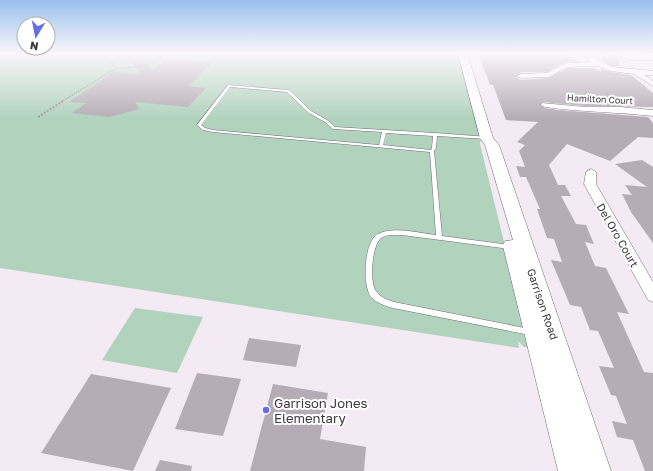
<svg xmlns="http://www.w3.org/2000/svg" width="653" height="471" font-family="'Golos Text',sans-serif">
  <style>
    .green { fill: #b1d3be }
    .building { fill: #b5acb5 }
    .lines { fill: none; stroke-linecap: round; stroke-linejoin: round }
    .lane-casing { stroke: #726a74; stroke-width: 1 }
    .street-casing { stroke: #726a74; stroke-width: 1 }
    .secondary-casing { stroke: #726a74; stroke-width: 1 }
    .path-far1 { stroke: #a099a0; stroke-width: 1.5; stroke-dasharray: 1.5 1; stroke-linecap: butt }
    .path { stroke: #a099a0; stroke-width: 2; stroke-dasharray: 2 1.5; stroke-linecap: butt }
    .lane { fill: #fff; fill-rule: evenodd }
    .street { fill: #fff; fill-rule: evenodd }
    .secondary { fill: #fff; fill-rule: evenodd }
    .poi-dot { fill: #666de6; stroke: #fff; stroke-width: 1.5 }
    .labels { text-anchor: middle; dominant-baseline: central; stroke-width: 4; stroke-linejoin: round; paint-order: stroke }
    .far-street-label { font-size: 9px; fill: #3c383c; stroke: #fff }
    .street-label { font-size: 11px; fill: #3c383c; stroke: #fff }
    .near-poi-label { font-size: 13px; fill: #3c383c; stroke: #fff; text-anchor: start }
  </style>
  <rect width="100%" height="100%" fill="#f3eaf4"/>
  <!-- green -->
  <g class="green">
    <path d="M0 53H459L481 138 480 144 530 348 524 347 518 341 519 348 0 268Z"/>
    <path d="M135 308 203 317 177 373 102 360Z"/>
  </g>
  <!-- building -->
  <g class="building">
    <path d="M478 53 565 54 579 61 566 62 547 72H521L516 77 521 80 548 78 568 68H593L601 72V69L611 72 631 75 653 93V107L585 106 542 102 540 105 545 108 558 110 648 117 653 123V138L638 137 610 161 567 144 549 165 558 185H565L571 196H561L576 224 586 225 594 244 585 242 595 266 606 268 629 314 617 312 644 372 653 373V471H645L633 440 617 437 612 421 627 424 616 396 611 395 599 366 614 368 598 331 590 330 581 307 570 305 551 260 562 262 554 239 547 238 537 209H540L526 177H520L516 166 525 167 519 151 525 145 517 142 538 122 506 120 493 85H490Z"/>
    <path d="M602 53 618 58 620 66H612L602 60Z"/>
    <path d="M140 56 152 70 166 59 213 62 188 86 206 88 188 107 135 102 140 109 109 117 72 113 86 103 69 102 114 72 141 74 128 59Z"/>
    <path d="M642 160 653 167V243L631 212 622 194 632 195 625 185 647 187 615 164Z"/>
    <path d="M249 338 301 345 296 367 243 360Z"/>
    <path d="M197 373 241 379 223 436 175 429Z"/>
    <path d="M91 374 171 388 133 471 41 453Z"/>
    <path d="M273 384 328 393 320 439 366 447 364 471H250Z"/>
    <path d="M160 460 192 466 191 471H155Z"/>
  </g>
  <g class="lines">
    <defs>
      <path id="lane" d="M228 85 289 90 311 111 327 120 335 127 435 133 489 137V138L487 139 437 136 436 148 434 151 442 236 510 245H512L513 247 512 249H510L402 235C395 235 386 234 381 238 372 245 369 282 376 291 379 297 388 300 394 302L530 329 533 330 534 332 533 334 530 335 393 308C386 306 376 303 371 297 362 285 364 241 378 234 393 226 419 233 436 235L430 152 213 132 203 130 197 125ZM230 87 287 92 309 113 325 122 333 129 382 132 379 145 213 130 205 128 201 125ZM386 133 433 136 432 148 431 150 383 145Z"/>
      <g id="street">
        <path d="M589 53H595L593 57 612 67 653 71V75H644L653 81V86L634 74 611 71 597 66 568 67 548 77 521 78 517 76 521 74 547 73 567 63 590 62 586 58Z"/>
        <path d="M604 53 653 56V60H634Z"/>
        <path d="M542 103 585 107H620L653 110V116C617 112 581 112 545 107L541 105Z"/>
        <path d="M591 169 596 172V184L653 282V302L648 300 584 184 586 172Z"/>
      </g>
      <path id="secondary" d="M458 53H467L493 138 499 145 611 471H558L503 246 505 241 513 240 485 145 480 138Z"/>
    </defs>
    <!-- lane casing -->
    <use href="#lane" class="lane-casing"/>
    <!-- street casing -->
    <use href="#street" class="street-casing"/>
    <!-- secondary casing -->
    <use href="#secondary" class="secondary-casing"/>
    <!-- path-far1 -->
    <g class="path-far1">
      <path d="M117 68C133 68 148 66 162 58L158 57 156 53"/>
      <path d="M61 102 117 68 111 63 130 53"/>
    </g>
    <!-- path -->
    <path class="path" d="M38 117 63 101"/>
    <!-- lane -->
    <use href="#lane" class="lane"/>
    <!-- street -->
    <use href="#street" class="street"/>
    <!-- secondary -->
    <use href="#secondary" class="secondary"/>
  </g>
  <!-- sky -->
  <linearGradient id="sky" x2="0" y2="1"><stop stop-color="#99c1ed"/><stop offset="0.45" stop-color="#faf6fa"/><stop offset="1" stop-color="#faf6fa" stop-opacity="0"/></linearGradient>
  <rect width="653" height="119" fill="url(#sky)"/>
  <!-- markers -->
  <circle class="poi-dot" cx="266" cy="410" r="4"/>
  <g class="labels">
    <!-- far-street labels -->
    <g class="far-street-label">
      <text transform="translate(600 99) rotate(3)">Hamilton Court</text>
    </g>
    <!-- street labels -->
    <g class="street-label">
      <text transform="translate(618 235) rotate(60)">Del Oro Court</text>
      <text transform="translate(543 304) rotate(71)">Garrison Road</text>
    </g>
    <!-- near-poi labels -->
    <g class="near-poi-label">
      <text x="274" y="403">Garrison Jones<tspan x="274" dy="15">Elementary</tspan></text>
    </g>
  </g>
  <!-- north arrow -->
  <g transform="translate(36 36) rotate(190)"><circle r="19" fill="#ffffff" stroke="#b1afb1"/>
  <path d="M0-3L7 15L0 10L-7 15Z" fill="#666de6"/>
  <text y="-6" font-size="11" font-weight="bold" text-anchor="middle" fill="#3c383c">N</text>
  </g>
</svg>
